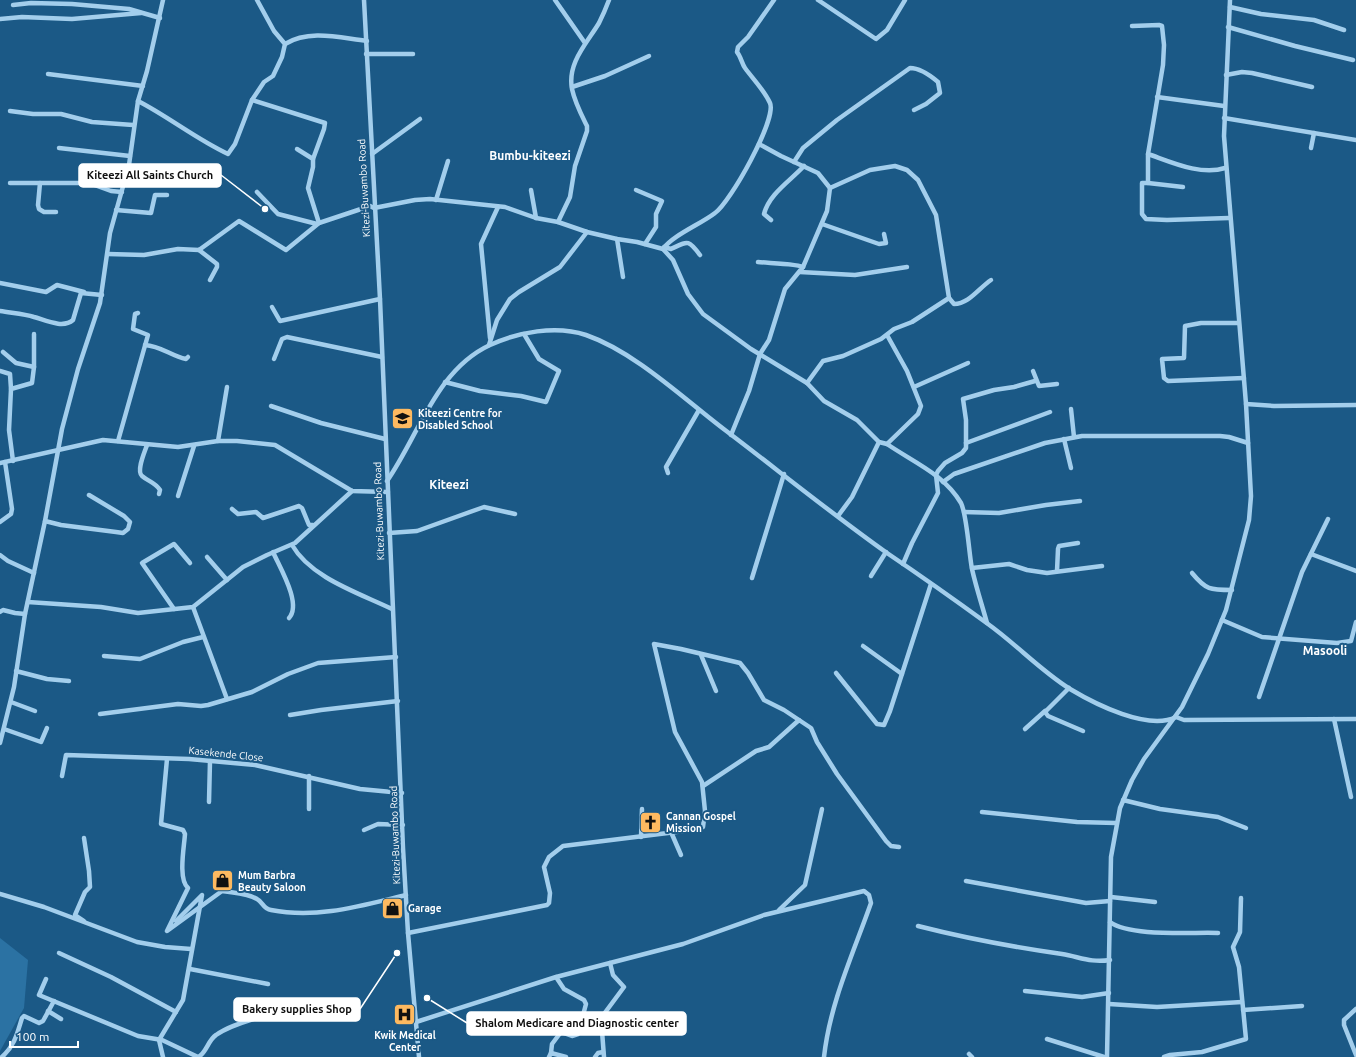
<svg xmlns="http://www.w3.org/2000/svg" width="1356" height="1057" font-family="Ubuntu,sans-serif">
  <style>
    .green { fill: #2b72a3 }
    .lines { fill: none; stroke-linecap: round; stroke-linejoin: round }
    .minor { stroke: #a3ceec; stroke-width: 4.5 }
    .labels { text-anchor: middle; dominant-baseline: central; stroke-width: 4; stroke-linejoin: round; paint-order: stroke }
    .street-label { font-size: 10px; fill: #fff; stroke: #1b5986 }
    .poi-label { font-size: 10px; font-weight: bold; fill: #fff; stroke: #1b5986; text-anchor: start }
    .quarter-label { font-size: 12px; font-weight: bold; fill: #fff; stroke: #1b5986 }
    .leader { fill: none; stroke: #fff; stroke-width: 1.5 }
    .callout-dot { fill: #fff; stroke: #1b5986; stroke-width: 1.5 }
    .callout { fill: #fff; stroke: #fff; stroke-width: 1.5 }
    .callout-label { font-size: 11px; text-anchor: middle; font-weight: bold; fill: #111 }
  </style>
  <rect width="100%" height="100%" fill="#1b5986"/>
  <!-- green -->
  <path class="green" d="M0 938 28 960 24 1008 0 1051Z"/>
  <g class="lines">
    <!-- minor -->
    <g class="minor">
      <path d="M364 0 380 299 403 848 408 933 419 1057"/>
      <path d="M555 0 585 43"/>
      <path d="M818 0 876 39 887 30 905 0"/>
      <path d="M13 5 31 3 72 4 129 9 160 18"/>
      <path d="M1230 7 1261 14 1314 20 1344 30"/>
      <path d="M0 19 22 17 72 19 141 13"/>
      <path d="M1132 26 1159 25 1162 26 1164 45 1163 65 1148 154C1171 162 1201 176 1225 168"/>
      <path d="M1228 27 1295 46 1353 60"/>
      <path d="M285 44C310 29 340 38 367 41"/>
      <path d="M366 54H413"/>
      <path d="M48 74 143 86"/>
      <path d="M1226 75 1242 72 1252 73 1312 87"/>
      <path d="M572 87 605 76 649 56"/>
      <path d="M1157 97 1224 106"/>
      <path d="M252 100 325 123 324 129 313 159"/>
      <path d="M138 101C169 117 196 139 228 154L235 144 252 100 264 82 273 76 282 57 285 44 274 31 257 0"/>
      <path d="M10 111 33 114H61L92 122 133 125"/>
      <path d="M1224 118 1356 140"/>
      <path d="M759 144 781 156 818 173 830 188 870 170 895 166 907 170 918 180 936 215 949 298 912 322 894 329 881 339 843 356 823 361 807 383"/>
      <path d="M59 148 130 156"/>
      <path d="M1311 148 1314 133"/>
      <path d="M297 149 313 159V167L308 188 319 223"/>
      <path d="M372 154 420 119"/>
      <path d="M1148 154V183L1183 187"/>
      <path d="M794 162 803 148 837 120 910 68C920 68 931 76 938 82L940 93 926 104 914 110"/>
      <path d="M10 183H89L111 191 122 192"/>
      <path d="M40 183 38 205 39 209 44 212H56"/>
      <path d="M1148 183H1142V214L1146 219 1167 220 1229 218"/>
      <path d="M531 190 536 218"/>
      <path d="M636 190 662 201 656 214V227L645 244"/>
      <path d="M257 192 278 214 317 224"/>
      <path d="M436 200 448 161"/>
      <path d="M116 210 151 213 155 195H167"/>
      <path d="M771 220 764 214C769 194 790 181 804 166"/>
      <path d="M558 222 570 197 575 166 587 131V126C581 114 575 103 572 89 567 63 587 43 599 23 603 15 606 8 609 0"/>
      <path d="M822 224 879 244 886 243 884 234"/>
      <path d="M617 239 623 277"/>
      <path d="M664 247 671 249C688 241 688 239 700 255"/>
      <path d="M663 249C673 235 701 224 715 213 730 203 777 119 770 103 764 90 753 79 745 68 742 64 741 57 737 52L738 47 748 37 774 0"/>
      <path d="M199 250 217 264V267L210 280"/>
      <path d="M108 254 144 255 178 249 199 250 239 221 286 250 319 223 370 206 374 208 415 200 430 199 505 207 536 218 558 222 587 232 617 239 637 242 663 249 673 260 688 294 703 314 751 349 807 383 824 401 857 420 879 442 887 444C913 462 944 474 961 503 967 515 969 554 972 569 976 587 982 605 987 623"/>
      <path d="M803 267 827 211 830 188"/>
      <path d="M800 272 855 275 907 267"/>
      <path d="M0 283 46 292 57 285 84 292"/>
      <path d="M949 298 954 304C969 304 979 288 991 280"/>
      <path d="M272 307 280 321 380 299"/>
      <path d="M0 311C11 313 24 314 34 317 45 320 63 329 73 320L81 293 102 295"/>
      <path d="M1238 323H1201L1185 326 1184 358 1162 359 1164 378 1168 381 1244 378"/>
      <path d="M490 338 481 244 498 207"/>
      <path d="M145 345C161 346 171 356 186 359L188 357"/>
      <path d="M489 345 497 320 510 299 519 292 560 267 587 232"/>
      <path d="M3 352 16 363 34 367"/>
      <path d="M274 359 282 339 287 337 382 357"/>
      <path d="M0 371 10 374 11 389"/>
      <path d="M1033 371 1039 386 1057 384"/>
      <path d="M445 382 480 391 521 396 546 402 559 371 539 359 524 334"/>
      <path d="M914 387 968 363"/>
      <path d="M1246 404 1274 406 1356 405"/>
      <path d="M271 406 321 423 385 439"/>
      <path d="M1071 409 1074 437"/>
      <path d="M731 435 749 391 760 354 769 340 785 289 803 267C800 264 766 263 758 262"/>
      <path d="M1064 439 1071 468"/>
      <path d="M118 441 148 335 133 329 135 314 138 313"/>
      <path d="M218 441 227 387"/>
      <path d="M966 443 1050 412"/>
      <path d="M887 444 918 414 921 406 907 371 887 335"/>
      <path d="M147 445C145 451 136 471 142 476 149 482 155 482 160 490L159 494"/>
      <path d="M13 461 9 430 11 389 32 383 34 367V334"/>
      <path d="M0 463 103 440 178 447 218 441H237L275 445 352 491 388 492"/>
      <path d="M668 473 666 467 699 410"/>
      <path d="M387 481C419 435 436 370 490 345 518 332 556 325 586 335 635 352 684 399 725 430 779 471 832 514 887 553 921 576 955 600 988 624 1016 644 1041 671 1070 689 1095 704 1148 731 1176 717L1184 720 1356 719"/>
      <path d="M943 482 954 474 1045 443 1082 436H1220L1229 437 1248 443"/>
      <path d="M178 496 194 446"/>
      <path d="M232 509 238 514 256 512 263 518 299 506 302 508 309 525H313"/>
      <path d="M964 512 999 513 1046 505 1080 501"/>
      <path d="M838 516 852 497 879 442"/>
      <path d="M45 521 61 525 116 532 123 533 128 529 130 522 124 516 89 495"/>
      <path d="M0 522 11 514 12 509 5 462"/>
      <path d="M389 533 417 531 484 507 515 514"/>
      <path d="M292 545C311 578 359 593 392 609"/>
      <path d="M273 552C280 568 302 604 289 618"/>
      <path d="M1311 554 1356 571"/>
      <path d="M0 555 8 561 34 573"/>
      <path d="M207 557 227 580"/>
      <path d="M903 564 912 543 938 493 936 475 938 471 945 463 962 453 966 448V420L963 399 994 390 1014 387 1035 381"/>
      <path d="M972 568 1009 564 1027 570 1047 573 1102 566"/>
      <path d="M1057 571 1058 549 1059 546 1078 543"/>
      <path d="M1192 573C1206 590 1210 590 1232 590"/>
      <path d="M871 576 886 552"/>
      <path d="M752 578 784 474"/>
      <path d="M28 602 101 607 138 613 193 607 243 567 267 555 295 543 352 491"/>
      <path d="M193 607 227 699"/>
      <path d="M174 609 142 563 174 544 190 563"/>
      <path d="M0 612 3 610 15 613 25 614"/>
      <path d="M1222 620 1262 637 1337 643 1351 641 1356 622"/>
      <path d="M863 646 902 674"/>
      <path d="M701 655 716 691"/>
      <path d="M104 656 140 659 183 642 203 637"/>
      <path d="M16 671 47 679 69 681"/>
      <path d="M836 673 877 724 884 725 890 711 931 584"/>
      <path d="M1069 688 1045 712 1048 716 1083 731"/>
      <path d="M1259 697 1302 572 1328 519"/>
      <path d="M11 702 35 711"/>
      <path d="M100 714 178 704 201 706 208 705 252 692 288 674 318 663 396 657"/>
      <path d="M290 715 321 710 398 701"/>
      <path d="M1334 719 1351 797"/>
      <path d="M4 729 41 742 47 728"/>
      <path d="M1025 729 1045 711"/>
      <path d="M0 743 14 687 25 614 45 521 62 429 78 369 100 303 110 233 129 165 138 101 147 71 163 0"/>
      <path d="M167 759 161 824 183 830 185 834C184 848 178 879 188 888L167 931 222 891C233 893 247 893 257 899 263 902 263 909 271 910 317 919 360 906 406 895"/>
      <path d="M62 776 66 755 189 759 255 765 360 789 402 793"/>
      <path d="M309 776V809"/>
      <path d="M703 786 756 751 769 747 799 720 811 728 817 742 837 774 886 841 891 846 899 847"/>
      <path d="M1123 800 1160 809 1218 817 1246 828"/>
      <path d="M209 802 210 761"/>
      <path d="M982 812 1077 822 1116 823"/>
      <path d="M364 830 378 824 403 825"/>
      <path d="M671 832 681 855"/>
      <path d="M641 837 642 809"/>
      <path d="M966 881 1086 903 1110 901"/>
      <path d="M0 894 44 907 137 942 165 947 191 949"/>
      <path d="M1111 897 1155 902"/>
      <path d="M779 910 805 885 822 809"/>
      <path d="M84 921 75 915 85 892 90 887 89 871 84 838"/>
      <path d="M1110 922C1130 937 1191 932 1218 933"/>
      <path d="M918 926C965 938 1013 947 1062 954 1080 957 1091 963 1110 960"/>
      <path d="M408 933 547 905 549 903 550 893 544 867 549 857 563 846 692 830 703 827 705 811 702 782 675 732 654 644 681 649 740 663 748 673 764 700 784 710 799 720"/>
      <path d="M59 953 111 977 176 1012"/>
      <path d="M190 969 268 984"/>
      <path d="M46 979 39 995 138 1036 162 1040 198 1057C206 1054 208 1040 216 1035 230 1025 248 1021 263 1016"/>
      <path d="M1025 991 1082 997 1109 993"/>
      <path d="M1109 1004 1157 1007 1242 1002"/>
      <path d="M1356 1009 1344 1020V1025L1356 1055"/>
      <path d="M1243 1010 1302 1006"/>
      <path d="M48 1011 61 1019"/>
      <path d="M416 1022 556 977 683 944 764 915 864 891 869 895 871 903C853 954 830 1003 824 1057"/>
      <path d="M1047 1039 1104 1057"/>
      <path d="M551 1053 552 1044 561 1032 572 1036 578 1034 586 1004 584 1000 564 989 556 977"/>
      <path d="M969 1054 972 1057"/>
      <path d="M2 1057C15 1045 17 1034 22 1018L24 1016 39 1023 43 1021 54 1001"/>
      <path d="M163 1057 159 1040 183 1000 202 895 176 921"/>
      <path d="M549 1057 551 1053 566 1057"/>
      <path d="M595 1057 598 1053 603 1052"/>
      <path d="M604 1057 601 1018 624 987 613 975 610 963"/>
      <path d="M1107 1057 1111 857 1120 808 1132 780 1144 759 1182 707 1208 654 1226 610 1249 520 1251 496 1246 404 1224 136 1230 0"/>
      <path d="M1164 1057 1170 1055 1202 1052 1246 1039 1239 967 1233 947 1240 932 1241 898"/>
    </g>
  </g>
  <!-- icons -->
  <defs>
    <symbol id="school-square" viewBox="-11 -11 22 22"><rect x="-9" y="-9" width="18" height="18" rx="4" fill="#fdb960" stroke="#1b5986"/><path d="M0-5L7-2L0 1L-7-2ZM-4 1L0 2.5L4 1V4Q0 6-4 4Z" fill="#111"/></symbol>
    <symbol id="church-square" viewBox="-11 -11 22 22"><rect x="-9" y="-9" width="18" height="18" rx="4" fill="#fdb960" stroke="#1b5986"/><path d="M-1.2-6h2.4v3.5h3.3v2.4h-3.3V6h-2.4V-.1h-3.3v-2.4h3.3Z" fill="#111"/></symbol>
    <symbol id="shop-square" viewBox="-11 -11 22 22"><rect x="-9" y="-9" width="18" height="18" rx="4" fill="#fdb960" stroke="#1b5986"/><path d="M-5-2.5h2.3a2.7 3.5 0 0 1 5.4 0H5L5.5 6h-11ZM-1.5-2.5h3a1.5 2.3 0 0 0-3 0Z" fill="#111"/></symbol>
    <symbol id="hospital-square" viewBox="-11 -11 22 22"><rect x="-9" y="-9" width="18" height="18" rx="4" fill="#fdb960" stroke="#1b5986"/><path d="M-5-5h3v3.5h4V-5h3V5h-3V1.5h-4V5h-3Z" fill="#111"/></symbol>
  </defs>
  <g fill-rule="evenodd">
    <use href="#school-square" x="390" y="406" width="25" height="25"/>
    <use href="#church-square" x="638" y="810" width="25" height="25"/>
    <use href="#shop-square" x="210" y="868" width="25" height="25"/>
    <use href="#shop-square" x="380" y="896" width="25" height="25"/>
    <use href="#hospital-square" x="392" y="1002" width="25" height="25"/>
  </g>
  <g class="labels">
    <!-- street labels -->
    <g class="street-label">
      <text transform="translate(364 188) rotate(-93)">Kitezi-Buwambo Road</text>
      <text transform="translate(379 511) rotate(-92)">Kitezi-Buwambo Road</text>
      <text transform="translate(226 754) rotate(6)">Kasekende Close</text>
      <text transform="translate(395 835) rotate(-92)">Kitezi-Buwambo Road</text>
    </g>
    <!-- poi labels -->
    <g class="poi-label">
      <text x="418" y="413">Kiteezi Centre for<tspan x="418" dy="12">Disabled School</tspan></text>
      <text x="666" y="816">Cannan Gospel<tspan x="666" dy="12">Mission</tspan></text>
      <text x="238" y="875">Mum Barbra<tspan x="238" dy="12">Beauty Saloon</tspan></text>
      <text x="408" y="908">Garage</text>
      <text x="405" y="1035" text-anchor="middle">Kwik Medical<tspan x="405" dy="12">Center</tspan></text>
    </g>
    <!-- quarter labels -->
    <g class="quarter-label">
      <text x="530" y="155">Bumbu-kiteezi</text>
      <text x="449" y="484">Kiteezi</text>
      <text x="1325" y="650">Masooli</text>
    </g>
  </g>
  <!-- callouts -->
  <path class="leader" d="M265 209L221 175M397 953L360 1009M427 998L467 1023"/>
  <g class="callout-dot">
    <circle cx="265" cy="209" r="4"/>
    <circle cx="397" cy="953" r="4"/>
    <circle cx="427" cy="998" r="4"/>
  </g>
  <g class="callout">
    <rect x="79" y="164" width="142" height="23" rx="4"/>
    <rect x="234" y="998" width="126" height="23" rx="4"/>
    <rect x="467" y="1012" width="219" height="23" rx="4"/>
  </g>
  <g class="callout-label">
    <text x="150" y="179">Kiteezi All Saints Church</text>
    <text x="297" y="1013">Bakery supplies Shop</text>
    <text x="577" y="1027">Shalom Medicare and Diagnostic center</text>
  </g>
  <!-- scale -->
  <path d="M10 1041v6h68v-6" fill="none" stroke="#ffffff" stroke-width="2"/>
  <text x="16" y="1041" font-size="12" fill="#ffffff" stroke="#1b5986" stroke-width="3" paint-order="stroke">100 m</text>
</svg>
